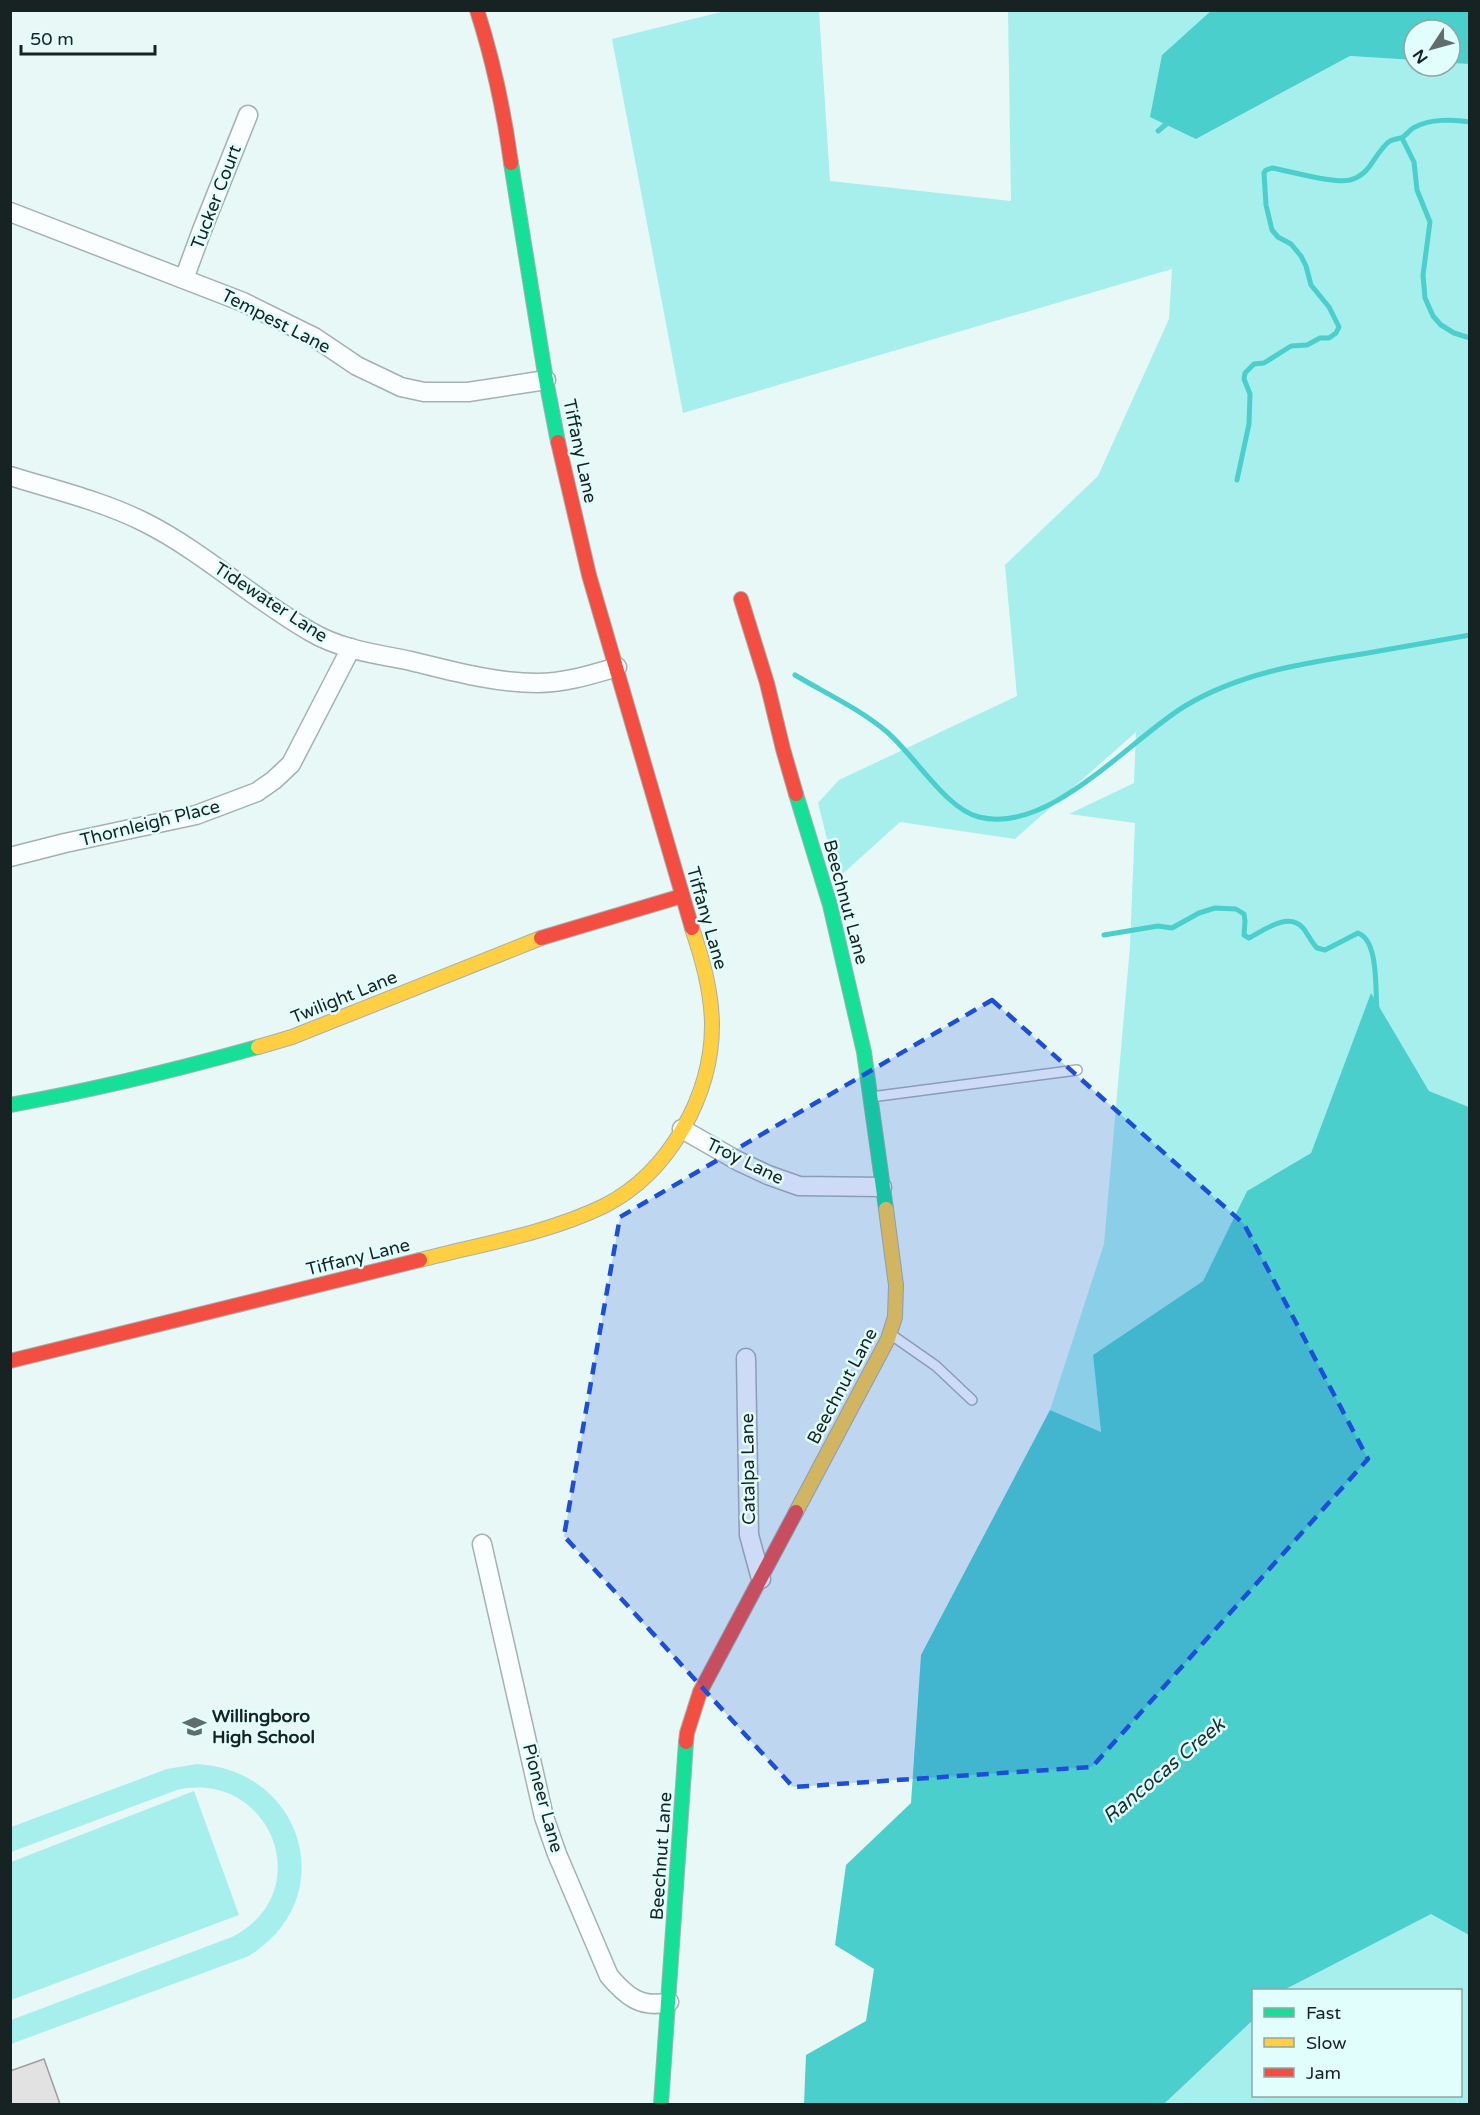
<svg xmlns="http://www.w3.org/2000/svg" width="1480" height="2115" font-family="'Varela Round',sans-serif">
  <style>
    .green { fill: #a6efec }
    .water { fill: #4bcfcd }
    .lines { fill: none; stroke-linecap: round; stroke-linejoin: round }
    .stream { stroke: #4bcfcd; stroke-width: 5 }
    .building { fill: #e2e2e3; stroke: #9e9e9f; stroke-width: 1.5 }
    .lane-casing { stroke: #a4b1b0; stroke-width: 12 }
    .street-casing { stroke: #a4b1b0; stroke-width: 21 }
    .fast-casing { stroke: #a4b1b0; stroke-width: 16 }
    .slow-casing { stroke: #a4b1b0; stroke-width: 16 }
    .jam-casing { stroke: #a4b1b0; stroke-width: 16 }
    .lane { stroke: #fbfefe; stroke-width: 9 }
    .street { stroke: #fbfefe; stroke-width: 18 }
    .fast { stroke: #16e098; stroke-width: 14 }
    .slow { stroke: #ffcf43; stroke-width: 14 }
    .jam { stroke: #f24e42; stroke-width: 14 }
    .marked { fill: #1d4ed8; fill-opacity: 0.2; stroke: #1d4ed8; stroke-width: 4.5; stroke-dasharray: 12 8; stroke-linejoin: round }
    .labels { text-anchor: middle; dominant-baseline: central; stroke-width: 5; stroke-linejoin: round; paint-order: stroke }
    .street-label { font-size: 18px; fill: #172222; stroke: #e1fefc }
    .poi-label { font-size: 18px; font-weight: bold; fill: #172222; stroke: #e1fefc; text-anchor: start }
    .water-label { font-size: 20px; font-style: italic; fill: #193231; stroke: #e1fefc }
  </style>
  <rect width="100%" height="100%" fill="#e7f8f6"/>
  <!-- green -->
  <g class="green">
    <path d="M725 11H819L830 181 1011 201 1008 11H1212L1162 55 1196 139 1350 56 1414 60V66H1450V63L1469 64V1107L1429 1091 1371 994 1311 1153 1247 1191 1203 1281 1093 1355 1101 1432 1050 1410 1104 1244 1130 946 1135 823 1069 814 1134 783 1136 732 1015 839 900 822 837 879 818 803 839 780 1017 696 1005 565 1098 476 1169 319 1172 269 683 413 612 39Z"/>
    <path d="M197 1764C304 1770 342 1898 249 1956L11 2044V2020L232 1937C320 1892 270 1769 177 1790L11 1852V1827L167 1769Z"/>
    <path d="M194 1791 239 1915 11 2000V1862Z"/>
    <path d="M1431 1913 1469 1935V2104H1164L1253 2020 1254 2096H1460V1990H1284Z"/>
  </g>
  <!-- water -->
  <g class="water">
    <path d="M1212 10 1469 11V64L1450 63V30H1414V60L1350 56 1196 139 1150 117 1162 55Z"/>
    <path d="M1371 993 1429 1091 1469 1107V1935L1431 1914 1284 1990H1254L1253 2020 1164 2104H804L806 2055 866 2021 874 1969 835 1945 846 1865 911 1803 921 1655 1050 1410 1101 1432 1093 1355 1203 1281 1247 1191 1311 1153Z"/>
  </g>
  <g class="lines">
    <!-- stream -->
    <g class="stream">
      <path d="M1158 131 1170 121"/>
      <path d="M1402 138 1414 162 1417 190 1430 222 1423 275 1425 298 1433 316 1441 325 1454 333 1470 338"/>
      <path d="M1237 480 1249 424 1250 394 1244 379 1245 373 1254 364 1264 363 1291 346 1307 345 1320 338H1329L1336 333 1339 327 1329 307 1311 285 1306 266 1301 256 1291 244 1278 237 1272 230 1266 205 1264 173 1266 170 1272 168C1290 171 1334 184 1350 180 1368 175 1371 162 1382 149 1389 140 1391 140 1401 138 1405 137 1410 129 1415 127 1430 119 1453 119 1470 122"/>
      <path d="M795 675C825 693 860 709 887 732 915 756 946 809 979 817 1049 835 1129 740 1185 706 1240 673 1300 664 1362 654 1398 648 1434 641 1470 635"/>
      <path d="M1104 935 1158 926 1172 928 1199 913 1215 908 1236 909 1244 914 1245 921 1244 935 1249 938C1263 931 1288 911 1303 928 1308 934 1311 942 1317 948L1325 950 1358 933C1379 941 1375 989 1377 1009"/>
    </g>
  </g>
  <!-- building -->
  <path class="building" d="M44 2059 60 2104H10V2071Z"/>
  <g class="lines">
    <defs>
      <g id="lane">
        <path d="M871 1097 1077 1070"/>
        <path d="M893 1336 936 1366 972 1400"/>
      </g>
      <g id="street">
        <path d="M10 212 243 302 314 337 357 366 401 387 424 392H468L546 380"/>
        <path d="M184 279 202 230 248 115"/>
        <path d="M10 476C55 490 102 501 144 522 204 552 253 599 311 632 342 650 377 654 411 661 452 671 495 683 537 683 565 683 590 675 617 667"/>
        <path d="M10 857 65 843 196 815 257 792 274 780 291 764 351 648"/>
        <path d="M682 1129 738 1161 768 1175 799 1186 882 1187"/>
        <path d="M746 1358 749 1535 761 1579"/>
        <path d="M482 1544 544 1817 557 1854 609 1976C626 1996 641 2009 669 2002"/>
      </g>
      <g id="fast">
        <path d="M511 163 546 380 558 442"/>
        <path d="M796 794 830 905 864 1052 886 1209"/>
        <path d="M10 1105C94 1090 176 1070 258 1047"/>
        <path d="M661 2104 686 1742"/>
      </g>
      <g id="slow">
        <path d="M258 1047 292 1037 541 938"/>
        <path d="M420 1260C481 1244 546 1234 604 1206 669 1173 713 1095 712 1022 711 989 702 958 692 928"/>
        <path d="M796 1512 888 1339 895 1317 896 1285 886 1209"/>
      </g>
      <g id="jam">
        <path d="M477 10C493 60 504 111 511 163"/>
        <path d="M558 442 589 575 692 928"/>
        <path d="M741 599 767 683 783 749 796 794"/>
        <path d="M541 938 682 896"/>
        <path d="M10 1361 420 1260"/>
        <path d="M686 1742 687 1733 700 1692 796 1512"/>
      </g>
    </defs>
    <!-- lane casing -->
    <use href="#lane" class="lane-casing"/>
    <!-- street casing -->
    <use href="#street" class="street-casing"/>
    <!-- fast casing -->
    <use href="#fast" class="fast-casing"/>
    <!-- slow casing -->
    <use href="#slow" class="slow-casing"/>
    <!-- jam casing -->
    <use href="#jam" class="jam-casing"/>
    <!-- lane -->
    <use href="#lane" class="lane"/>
    <!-- street -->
    <use href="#street" class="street"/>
    <!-- fast -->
    <use href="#fast" class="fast"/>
    <!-- slow -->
    <use href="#slow" class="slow"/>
    <!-- jam -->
    <use href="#jam" class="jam"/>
  </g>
  <!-- marked area -->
  <path class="marked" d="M992 1000 1244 1224 1368 1459 1092 1767 793 1787 564 1536 620 1217Z"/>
  <!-- icons -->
  <defs>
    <symbol id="school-bare" viewBox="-9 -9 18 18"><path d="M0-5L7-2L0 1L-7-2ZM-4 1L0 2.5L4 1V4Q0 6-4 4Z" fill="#606d6c" stroke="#e1fefc" stroke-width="2.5" paint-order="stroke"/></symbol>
  </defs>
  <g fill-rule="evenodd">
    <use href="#school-bare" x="178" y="1710" width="33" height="33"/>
  </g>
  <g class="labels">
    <!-- street labels -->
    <g class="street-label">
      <text transform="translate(216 197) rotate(-69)">Tucker Court</text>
      <text transform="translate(276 321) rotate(27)">Tempest Lane</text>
      <text transform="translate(580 451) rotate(78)">Tiffany Lane</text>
      <text transform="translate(271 602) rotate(33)">Tidewater Lane</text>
      <text transform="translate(150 823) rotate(-14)">Thornleigh Place</text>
      <text transform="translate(846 902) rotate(75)">Beechnut Lane</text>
      <text transform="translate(707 918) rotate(74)">Tiffany Lane</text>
      <text transform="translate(344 997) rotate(-22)">Twilight Lane</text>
      <text transform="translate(745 1161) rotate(26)">Troy Lane</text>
      <text transform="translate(358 1257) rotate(-14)">Tiffany Lane</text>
      <text transform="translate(842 1386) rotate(-62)">Beechnut Lane</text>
      <text transform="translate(748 1469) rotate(-91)">Catalpa Lane</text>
      <text transform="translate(543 1798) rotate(75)">Pioneer Lane</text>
      <text transform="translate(661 1856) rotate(-86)">Beechnut Lane</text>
    </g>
    <!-- poi labels -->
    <g class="poi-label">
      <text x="212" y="1716">Willingboro<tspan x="212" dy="21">High School</tspan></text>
    </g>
    <!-- water labels -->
    <g class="water-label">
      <text transform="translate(1164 1771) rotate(-40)">Rancocas Creek</text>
    </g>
  </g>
  <!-- border -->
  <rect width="1480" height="2115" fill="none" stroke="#172222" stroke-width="24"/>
  <!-- legend -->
  <rect x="1252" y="1989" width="210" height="108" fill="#e1fefc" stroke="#90a6a5" stroke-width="1.5"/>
  <rect x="1264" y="2008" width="30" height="9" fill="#16e098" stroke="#90a6a5" stroke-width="1.5"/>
  <text x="1306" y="2019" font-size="18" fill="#172222">Fast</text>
  <rect x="1264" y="2038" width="30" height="9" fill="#ffcf43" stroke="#90a6a5" stroke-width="1.5"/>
  <text x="1306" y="2049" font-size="18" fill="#172222">Slow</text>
  <rect x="1264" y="2068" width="30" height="9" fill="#f24e42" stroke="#90a6a5" stroke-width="1.5"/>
  <text x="1306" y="2079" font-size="18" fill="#172222">Jam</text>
  <!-- north arrow -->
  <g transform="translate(1432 48) rotate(234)"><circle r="28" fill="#e1fefc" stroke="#90a6a5" stroke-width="1.5"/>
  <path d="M0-4.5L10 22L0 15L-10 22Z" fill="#606d6c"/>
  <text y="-9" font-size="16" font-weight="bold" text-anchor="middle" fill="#172222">N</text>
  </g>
  <!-- scale -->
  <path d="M21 45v9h134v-9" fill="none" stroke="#172222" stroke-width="3"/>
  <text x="30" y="45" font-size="18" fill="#172222" stroke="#e1fefc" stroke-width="4.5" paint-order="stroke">50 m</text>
</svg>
